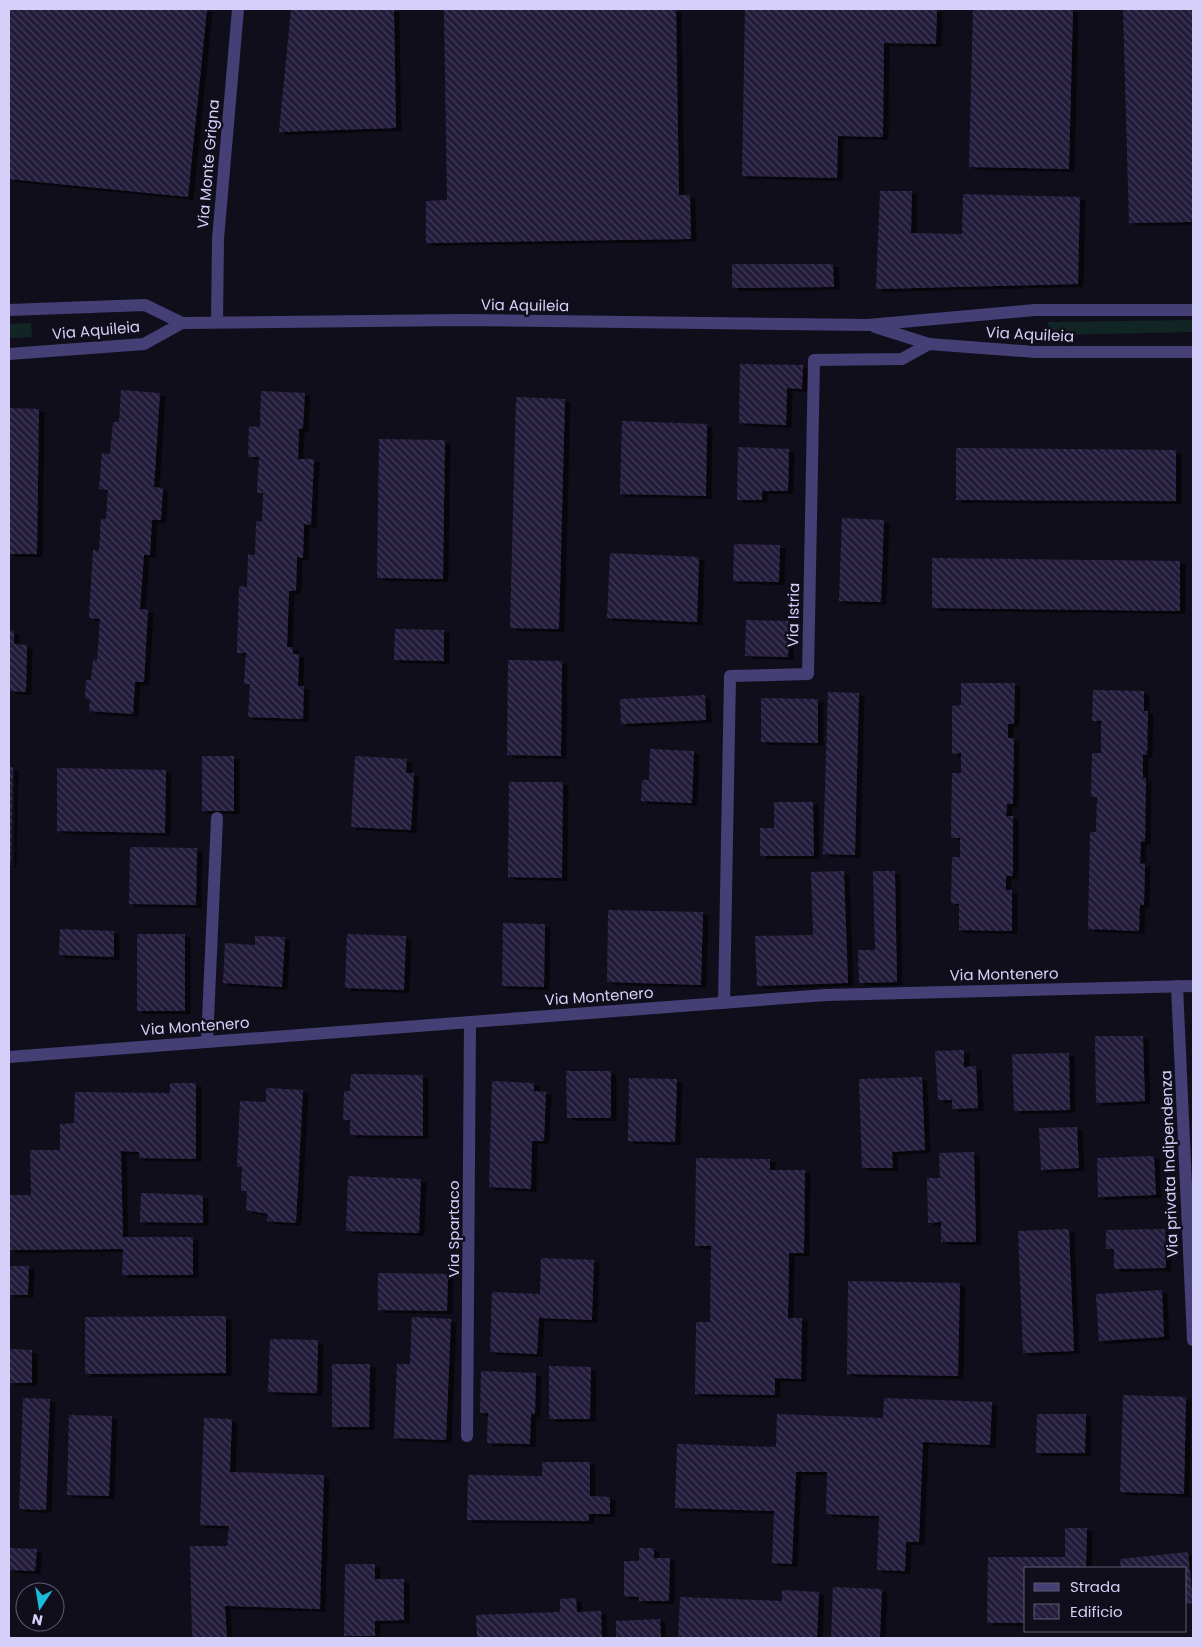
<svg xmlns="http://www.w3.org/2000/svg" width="1202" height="1647" font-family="Poppins,sans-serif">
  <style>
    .green { fill: #122525 }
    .building { fill: url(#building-back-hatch); filter: url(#shadow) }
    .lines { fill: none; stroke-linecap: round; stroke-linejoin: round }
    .service { stroke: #443f75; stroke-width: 12 }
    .minor { stroke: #443f75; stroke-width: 12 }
    .labels { text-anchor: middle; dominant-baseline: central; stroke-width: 5; stroke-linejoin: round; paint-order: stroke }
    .street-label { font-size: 15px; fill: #d6cff9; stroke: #110e1c }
  </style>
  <defs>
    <pattern id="building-back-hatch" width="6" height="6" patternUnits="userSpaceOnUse" patternTransform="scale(1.25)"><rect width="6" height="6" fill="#241c3b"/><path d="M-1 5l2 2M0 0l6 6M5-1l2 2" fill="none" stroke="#433c58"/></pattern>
    <filter id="shadow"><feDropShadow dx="5.5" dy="3" stdDeviation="0" flood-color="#0009"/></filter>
  </defs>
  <rect width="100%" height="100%" fill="#110e1c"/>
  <!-- green -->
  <g class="green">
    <path d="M1193 320V332L1050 335 1048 322Z"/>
    <path d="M31 323 32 337 9 338V324Z"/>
  </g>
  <!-- building -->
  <g class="building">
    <path d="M9 9H207L188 197 9 179Z"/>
    <path d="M291 9H394L396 128 279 132Z"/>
    <path d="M444 9H676L679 195H690L691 239 426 243V201L447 200Z"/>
    <path d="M745 9H937L936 44 884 43 883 137 838 136 837 178 742 176Z"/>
    <path d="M973 9H1073L1069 169 969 167Z"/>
    <path d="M1123 9H1193V222L1129 223Z"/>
    <path d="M880 191H912L911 233 962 234 963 194 1080 197 1078 284 876 289Z"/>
    <path d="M732 264H833L834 287 732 288Z"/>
    <path d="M740 364 803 365 802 389 787 388 786 425 739 423Z"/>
    <path d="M121 390 160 393 154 487 163 488 161 520H152L150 555H144L140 609 148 610 144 682H135L133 714 89 711 90 699H85L86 680H91L93 660H97L100 619 89 618 93 550 99 551 101 519H106L108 490 99 489 102 453 110 454 113 422H119Z"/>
    <path d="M261 391 305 393 303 428 299 429 298 459H314L311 525 304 524 303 558 297 557 296 591H289L287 647H293V654H299L298 686H304L303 719 248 717 250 684H244L246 653H237L239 586 247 587 248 554 255 555 256 521 262 522 263 493H257L259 457H248L249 426 260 427Z"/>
    <path d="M516 397 565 399 559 629 510 628Z"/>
    <path d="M9 408 39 409 37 554H9Z"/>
    <path d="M622 421 707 424 706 496 620 494Z"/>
    <path d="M379 439 445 440 443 579 377 578Z"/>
    <path d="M738 447 789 449 788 491H762V500H737Z"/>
    <path d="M956 448 1176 450V501L956 500Z"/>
    <path d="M842 518 884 520 881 602 839 601Z"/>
    <path d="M734 544 780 545 779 582 733 581Z"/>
    <path d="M610 553 699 557 697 622 607 618Z"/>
    <path d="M932 558 1180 561V611L932 608Z"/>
    <path d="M746 620 789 621 788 657 745 656Z"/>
    <path d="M395 629 444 630V661L394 660Z"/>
    <path d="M9 630 14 631V644L27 645 26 692 9 691Z"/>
    <path d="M508 660 562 661 561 756 507 755Z"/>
    <path d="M961 683H1015L1014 724H1008V738H1014L1013 804H1007L1006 816H1013V876H1006V890H1012V931L959 930V904L951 903 952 857H960V838H951L952 773H961V753L952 754V706L961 705Z"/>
    <path d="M1093 690 1144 691V711H1148L1147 755 1143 754V778H1146L1145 842 1141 841 1140 864 1145 863 1144 905H1140L1139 931 1088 929 1090 832H1096L1097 797H1091L1092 753H1101V721H1092Z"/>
    <path d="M828 692 859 693 855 855 823 854Z"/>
    <path d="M705 695 706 720 621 724 620 699Z"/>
    <path d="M761 698 818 699V743L761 742Z"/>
    <path d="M650 749 694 751 692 803 641 801 642 780H649Z"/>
    <rect x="202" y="756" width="32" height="55"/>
    <path d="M355 756 407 759 406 773H414L411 830 351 827Z"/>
    <path d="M9 767H13L11 865H9Z"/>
    <path d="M57 768 166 770 165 833 57 831Z"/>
    <path d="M509 782H563L562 878 508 877Z"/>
    <path d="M774 802H813L814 856H760V828H774Z"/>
    <path d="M130 847 197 848 196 905 129 904Z"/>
    <path d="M844 871 848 983 757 986 755 936 813 935 811 872Z"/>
    <path d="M873 871H895L897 982 859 983 858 950H875Z"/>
    <path d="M608 910 703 912 701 985 607 982Z"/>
    <path d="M503 923 545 924 544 987 502 986Z"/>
    <path d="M60 929 114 931V957L59 955Z"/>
    <rect x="137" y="934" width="48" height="77"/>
    <path d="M347 934 406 936 404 990 345 988Z"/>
    <path d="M255 936 285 937 282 987 223 983 225 943 255 945Z"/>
    <path d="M1095 1036H1143L1145 1101 1096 1103Z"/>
    <path d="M964 1050V1067L976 1066 978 1108 952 1109V1100H938L935 1051Z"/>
    <path d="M1069 1053 1070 1110 1014 1111 1012 1054Z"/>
    <path d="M566 1071H611V1118H567Z"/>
    <path d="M351 1074 423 1075V1136L350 1135V1120H343L344 1091H350Z"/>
    <path d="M922 1077 925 1150 892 1152 893 1168H862L859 1079Z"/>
    <path d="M629 1078 677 1079 675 1142 628 1141Z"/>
    <path d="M492 1081 534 1083V1091L546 1092 544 1141H532L531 1189 489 1187Z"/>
    <path d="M170 1083H196V1159L139 1158V1152L121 1151 123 1237H193V1275H122L123 1249 9 1250V1195H31L30 1150H60V1124L74 1123 75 1092 170 1093Z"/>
    <path d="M266 1088 303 1090 296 1223 267 1221 268 1214 246 1210 247 1191H241L242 1167H237L240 1101 266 1102Z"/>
    <path d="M1077 1127 1079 1168 1041 1170 1039 1128Z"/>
    <path d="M974 1152 976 1242H941V1222L928 1223 927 1178H940L939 1153Z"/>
    <path d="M1154 1156 1156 1195 1098 1197 1097 1158Z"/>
    <path d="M696 1158 770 1159V1170H805L804 1253H789L788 1318H802L801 1379 775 1378V1395L695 1394 696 1322H710L711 1246H695Z"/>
    <path d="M348 1176 421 1179 419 1233 346 1231Z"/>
    <path d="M141 1193 203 1195V1223L140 1222Z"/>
    <path d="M1069 1229 1074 1351 1023 1353 1018 1231Z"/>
    <path d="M1165 1229 1166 1268 1114 1269V1249H1106V1230Z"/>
    <path d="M541 1258 594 1260 592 1320 539 1318 537 1354 490 1352 492 1292 540 1294Z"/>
    <path d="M9 1266H29L28 1295H9Z"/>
    <path d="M378 1273 448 1274 447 1311 378 1310Z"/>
    <path d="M848 1281 960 1283 958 1376 847 1374Z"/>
    <path d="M1162 1290 1164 1337 1099 1341 1096 1294Z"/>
    <path d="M226 1316V1373L85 1374V1317Z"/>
    <path d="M412 1317 451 1319 446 1440 394 1438 397 1364H410Z"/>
    <path d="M270 1339 318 1340 317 1393 268 1392Z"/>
    <path d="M9 1349 32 1350V1383H9Z"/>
    <path d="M332 1364H370L369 1427H332Z"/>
    <path d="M549 1366 591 1367 590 1419H549Z"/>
    <path d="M481 1371 536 1373 535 1414H531L530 1444 487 1443 488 1413H480Z"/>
    <path d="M1123 1395 1186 1397 1184 1494 1120 1492Z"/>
    <path d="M23 1398 50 1399 46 1510 19 1509Z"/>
    <path d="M884 1398 992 1402 990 1445 923 1442 919 1542H906L905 1571 877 1570 879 1516 826 1514 827 1472H796L792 1564 772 1563 774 1511 675 1508 677 1444 776 1447 777 1414 883 1418Z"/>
    <path d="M1037 1414H1086L1085 1453H1036Z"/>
    <path d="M69 1415 112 1416 109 1496 67 1495Z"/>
    <path d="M204 1418 232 1419 230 1472 324 1475 320 1609 225 1606 227 1638H192L190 1546H227L229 1526 200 1525Z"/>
    <path d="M542 1462H590V1496L610 1497V1514H589V1521L467 1520 468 1475 542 1476Z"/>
    <path d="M1065 1528H1087L1086 1568H1026V1623H987L988 1557H1065Z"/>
    <path d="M9 1548 37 1549 35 1571 9 1570Z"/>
    <path d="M639 1548H654V1558H670L669 1601H639V1597L624 1596V1561H639Z"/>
    <path d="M1188 1552 1193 1603 1186 1604V1568H1121L1120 1559Z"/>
    <path d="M345 1564H375V1579H404V1620L375 1621V1636H344Z"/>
    <path d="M833 1587 882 1589 880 1638H831Z"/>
    <path d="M782 1590 819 1592 817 1638H678L680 1597 782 1601Z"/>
    <path d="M576 1598 577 1612 601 1611 602 1638H477L476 1615 560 1612V1599Z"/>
    <path d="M660 1619 661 1638H616V1621Z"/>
  </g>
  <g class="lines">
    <!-- service -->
    <path class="service" d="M217 322 218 239 238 9"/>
    <!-- minor -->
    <g class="minor">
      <path d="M9 310 145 305 182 323 462 320 868 325 1035 310H1193"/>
      <path d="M875 327 929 344 1036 352H1193"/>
      <path d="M9 354 144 344 182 323"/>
      <path d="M1177 986 1193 1340"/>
      <path d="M724 1003 730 676 808 674 814 360 902 359 929 344"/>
      <path d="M207 1042 217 818"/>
      <path d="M9 1057 826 995 1193 986"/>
      <path d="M467 1436 470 1022"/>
    </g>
  </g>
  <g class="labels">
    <!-- street labels -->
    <g class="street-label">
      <text transform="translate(208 164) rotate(-85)">Via Monte Grigna</text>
      <text transform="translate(525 305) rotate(1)">Via Aquileia</text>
      <text transform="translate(96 330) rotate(-5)">Via Aquileia</text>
      <text transform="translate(1030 334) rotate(3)">Via Aquileia</text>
      <text transform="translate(793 615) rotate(-89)">Via Istria</text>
      <text transform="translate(1004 974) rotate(-1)">Via Montenero</text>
      <text transform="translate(599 996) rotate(-4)">Via Montenero</text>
      <text transform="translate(195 1026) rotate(-4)">Via Montenero</text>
      <text transform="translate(1169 1164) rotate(-92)">Via privata Indipendenza</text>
      <text transform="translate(453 1229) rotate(-90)">Via Spartaco</text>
    </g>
  </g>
  <!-- border -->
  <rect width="1202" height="1647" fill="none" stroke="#d6cff9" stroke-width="20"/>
  <!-- legend -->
  <rect x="1024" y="1567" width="162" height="65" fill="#110e1c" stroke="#605b74"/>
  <rect x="1034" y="1583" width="25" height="8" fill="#443f75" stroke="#605b74"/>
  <text x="1070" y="1592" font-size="15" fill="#d6cff9">Strada</text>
  <rect x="1034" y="1604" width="25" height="15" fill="url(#building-back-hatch)" stroke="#605b74"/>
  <text x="1070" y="1617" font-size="15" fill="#d6cff9">Edificio</text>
  <!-- north arrow -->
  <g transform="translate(40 1607) rotate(192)"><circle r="24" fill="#110e1c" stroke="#605b74"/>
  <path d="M0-4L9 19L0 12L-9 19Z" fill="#1cbbd8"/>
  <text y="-8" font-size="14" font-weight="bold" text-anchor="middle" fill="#d6cff9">N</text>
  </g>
</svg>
